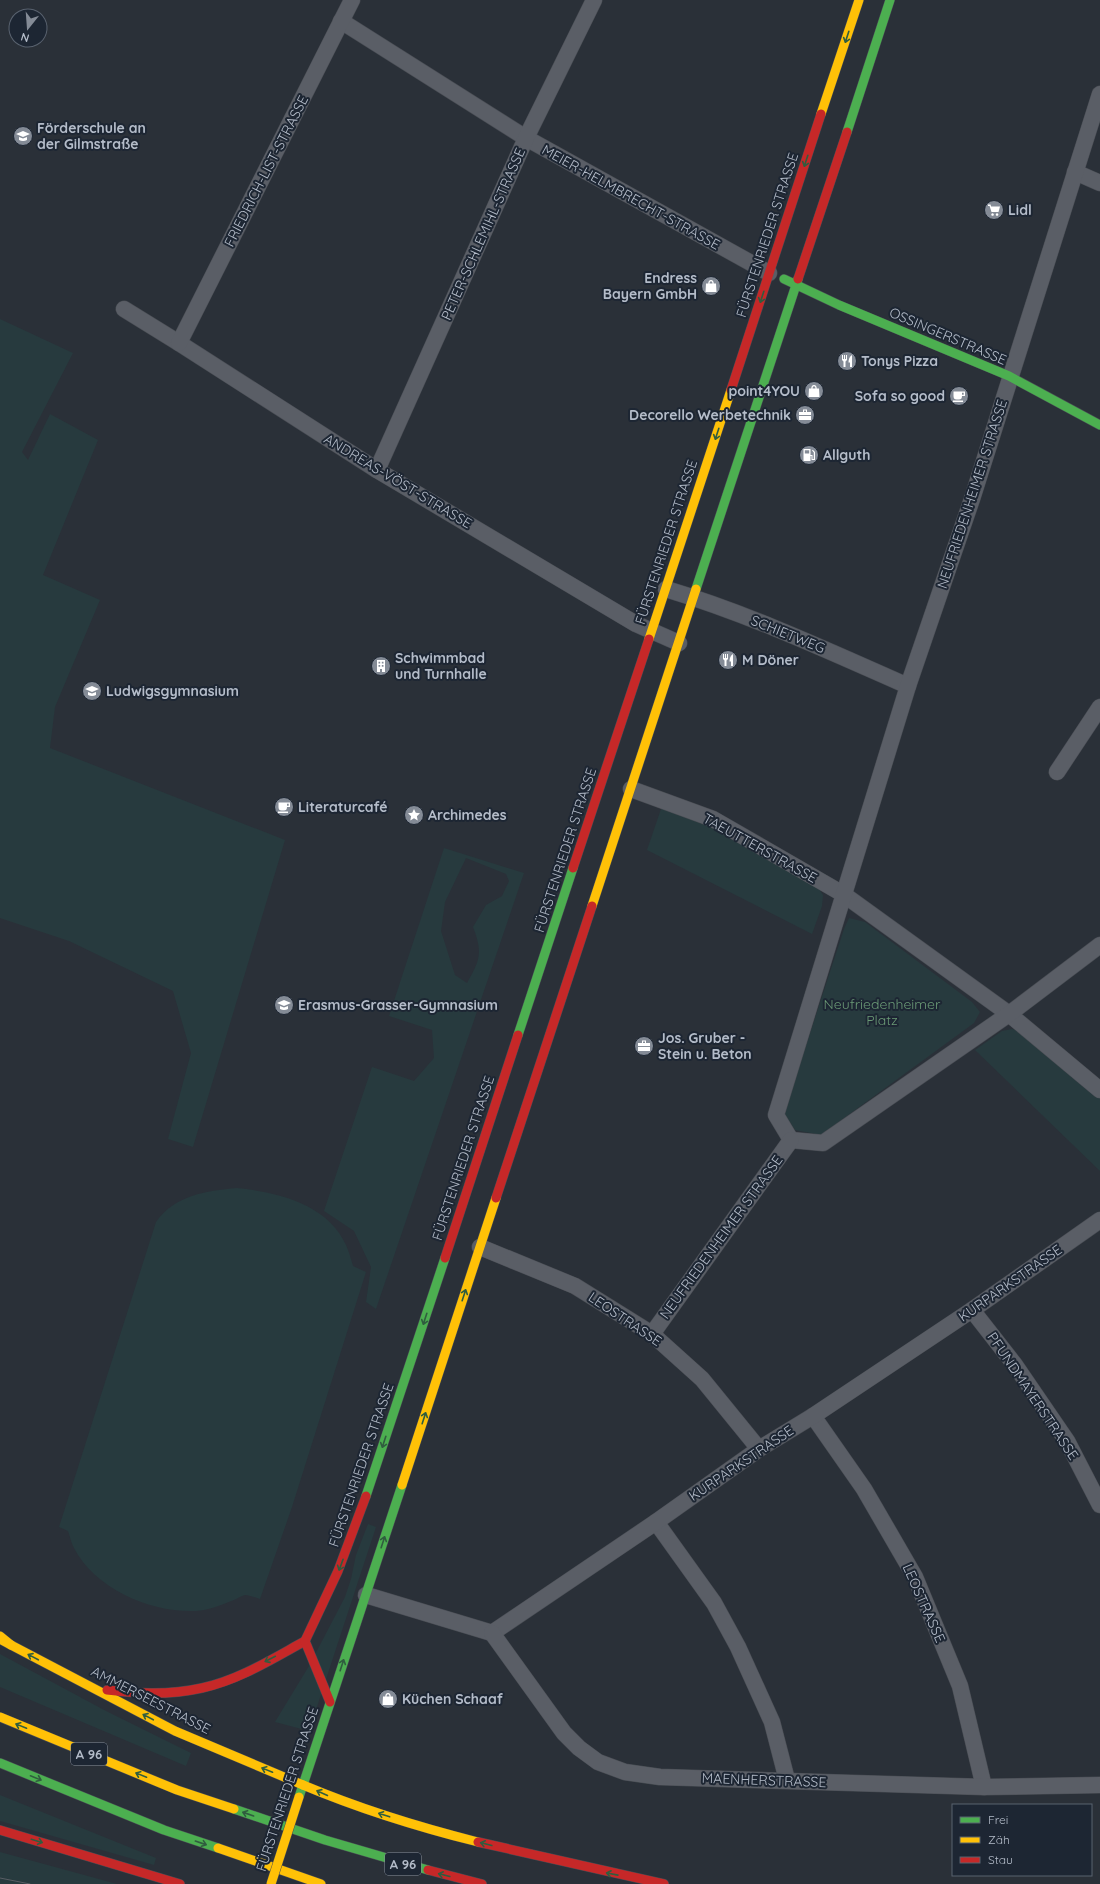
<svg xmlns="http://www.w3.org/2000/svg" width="1100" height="1884" font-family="Quicksand,sans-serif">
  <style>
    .green { fill: #273a3e; fill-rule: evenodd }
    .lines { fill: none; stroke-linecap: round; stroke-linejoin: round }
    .street-casing { stroke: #484c53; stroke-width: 17 }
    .fast-casing { stroke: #484c53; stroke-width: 10 }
    .slow-casing { stroke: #484c53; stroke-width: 10 }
    .jam-casing { stroke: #484c53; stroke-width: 10 }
    .street { stroke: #5a5e66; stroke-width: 16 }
    .fast { stroke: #4caf50; stroke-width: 9 }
    .slow { stroke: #ffc107; stroke-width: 9 }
    .jam { stroke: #c62828; stroke-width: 9 }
    .tram { stroke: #595d64; stroke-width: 1 }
    .slow-bridge-casing { stroke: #484c53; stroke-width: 10; stroke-linecap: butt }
    .slow-bridge { stroke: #ffc107; stroke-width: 9 }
    .oneway { stroke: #305d3f }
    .labels { text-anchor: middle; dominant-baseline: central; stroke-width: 4; stroke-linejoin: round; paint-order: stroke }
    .shield { fill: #1d2633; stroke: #878f9c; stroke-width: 1 }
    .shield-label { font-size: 13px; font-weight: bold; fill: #b4bcc9 }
    .poi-label { font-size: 14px; font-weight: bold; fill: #b4bcc9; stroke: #1d2633; text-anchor: start }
    .street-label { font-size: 14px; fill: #b4bcc9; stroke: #1d2633 }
    .park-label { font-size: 14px; fill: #6b9a76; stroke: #1d2633 }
  </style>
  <rect width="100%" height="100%" fill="#2a3038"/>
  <!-- green -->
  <g class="green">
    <path d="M0 319 73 353 22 452 28 460 50 414 98 440 43 575 100 600 55 707 50 748 285 840 193 1147 168 1139 191 1053 173 991 69 941 0 918Z"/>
    <path d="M667 806 711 825 817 886 823 895 822 906 812 934 647 850 661 809Z"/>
    <path d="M444 848 524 873 376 1309 366 1302 371 1267 354 1231 324 1211 372 1067 414 1081 434 1058 432 1030 389 1016ZM466 858 506 874 509 881 502 896 486 905 473 927C483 953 480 960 467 983L455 975 441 931 445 902Z"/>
    <path d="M849 918 865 922 972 1002 980 1012 974 1023 821 1135 795 1130 784 1113 844 929Z"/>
    <path d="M1012 1029 1022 1032 1100 1098V1171L975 1050 1002 1031Z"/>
    <path d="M237 1188C277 1192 328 1204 346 1245 349 1252 351 1259 353 1266L366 1272 292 1507 260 1599C256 1598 249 1595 245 1595 241 1596 235 1600 231 1601 220 1606 208 1610 196 1611 151 1613 95 1589 74 1548 71 1543 70 1536 68 1531L59 1527 156 1222C175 1195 206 1191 237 1188Z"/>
    <path d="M368 1524 376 1527 309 1731 275 1722 309 1666 345 1597 351 1579 356 1555Z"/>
    <path d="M0 1654 106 1711 191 1753 186 1766 0 1687Z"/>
    <path d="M0 1795 156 1858 154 1865 0 1821Z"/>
    <path d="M0 1852 117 1884H0Z"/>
  </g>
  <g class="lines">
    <defs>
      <g id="street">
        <path d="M341 21 526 138 769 273"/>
        <path d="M1075 172 1100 183"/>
        <path d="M124 309 179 343 377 470 636 624 679 643"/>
        <path d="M179 343 352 0"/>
        <path d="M377 470 526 138 594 0"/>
        <path d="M666 589C749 614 829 651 908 686"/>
        <path d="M1057 772 1100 707"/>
        <path d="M631 789 713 819 843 894 1009 1014 1100 1090"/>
        <path d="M791 1140 776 1115 908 686 972 499 1100 94"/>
        <path d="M791 1140 823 1143 1009 1014 1100 945"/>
        <path d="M480 1247 575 1286 652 1334 702 1379 759 1449"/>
        <path d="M972 1310 1015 1365 1067 1441 1100 1505"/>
        <path d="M652 1334 791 1140"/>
        <path d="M813 1416 864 1489 915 1577 960 1686 984 1787"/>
        <path d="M656 1522 714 1603 738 1647 772 1722 787 1780"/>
        <path d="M366 1595 492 1633"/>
        <path d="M492 1633 656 1522 759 1449 813 1416 972 1310 1100 1220"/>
        <path d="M492 1633 564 1733 579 1748 598 1762 625 1772 660 1777 984 1787 1100 1785"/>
      </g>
      <g id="fast">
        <path d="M847 132 890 0"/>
        <path d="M784 279 839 305 1009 376 1100 425"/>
        <path d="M696 589 798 279"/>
        <path d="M518 1035 573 868"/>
        <path d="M366 1496 445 1258"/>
        <path d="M0 1763 164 1830 218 1848"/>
        <path d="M299 1797 402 1485"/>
        <path d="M234 1809 325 1840 428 1870"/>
      </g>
      <g id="slow">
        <path d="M821 114 859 0"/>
        <path d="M649 639 731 390"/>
        <path d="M592 906 696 589"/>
        <path d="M402 1485 496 1198"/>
        <path d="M0 1636 11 1645 175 1731 303 1785"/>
        <path d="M0 1639 11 1645"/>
        <path d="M0 1717 177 1790 234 1809"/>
        <path d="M303 1785C360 1809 418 1827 478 1842"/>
        <path d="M218 1848 321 1884"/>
      </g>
      <g id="jam">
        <path d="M798 279 847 132"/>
        <path d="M731 390 821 114"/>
        <path d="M573 868 649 639"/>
        <path d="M496 1198 592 906"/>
        <path d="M445 1258 518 1035"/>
        <path d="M107 1690C138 1694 171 1695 202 1688 239 1680 272 1659 305 1641"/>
        <path d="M330 1702 305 1641 338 1571 366 1496"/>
        <path d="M0 1830 180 1884"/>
        <path d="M478 1842 664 1884"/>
        <path d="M428 1870 482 1884"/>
      </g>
    </defs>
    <!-- street casing -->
    <use href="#street" class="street-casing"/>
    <!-- fast casing -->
    <use href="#fast" class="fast-casing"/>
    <!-- slow casing -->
    <use href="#slow" class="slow-casing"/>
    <!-- jam casing -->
    <use href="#jam" class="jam-casing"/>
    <!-- street -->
    <use href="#street" class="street"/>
    <!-- fast -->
    <use href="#fast" class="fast"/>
    <!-- slow -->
    <use href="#slow" class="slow"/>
    <!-- jam -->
    <use href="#jam" class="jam"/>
    <!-- tram -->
    <path class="tram" d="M0 1878 30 1884"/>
    <defs>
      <path id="slow-bridge" d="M271 1884 299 1797"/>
    </defs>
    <!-- slow-bridge casing -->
    <use href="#slow-bridge" class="slow-bridge-casing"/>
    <!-- slow-bridge -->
    <use href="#slow-bridge" class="slow-bridge"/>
  </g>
  <!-- one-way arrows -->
  <defs><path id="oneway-shaft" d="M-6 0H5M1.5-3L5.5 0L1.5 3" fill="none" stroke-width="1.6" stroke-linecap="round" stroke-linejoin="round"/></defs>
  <g class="oneway">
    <use href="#oneway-shaft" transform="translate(847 37) rotate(108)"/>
    <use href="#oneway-shaft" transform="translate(806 161) rotate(108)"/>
    <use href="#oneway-shaft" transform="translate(762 297) rotate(108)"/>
    <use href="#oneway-shaft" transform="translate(717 434) rotate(108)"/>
    <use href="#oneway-shaft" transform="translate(464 1295) rotate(-72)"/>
    <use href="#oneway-shaft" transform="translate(425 1319) rotate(108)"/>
    <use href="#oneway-shaft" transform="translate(424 1418) rotate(-72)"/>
    <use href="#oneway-shaft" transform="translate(384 1442) rotate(108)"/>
    <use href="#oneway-shaft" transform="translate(383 1542) rotate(-72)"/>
    <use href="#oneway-shaft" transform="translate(341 1565) rotate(110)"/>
    <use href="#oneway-shaft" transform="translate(33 1657) rotate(-152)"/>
    <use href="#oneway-shaft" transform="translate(270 1659) rotate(153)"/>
    <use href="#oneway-shaft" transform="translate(342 1665) rotate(-72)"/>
    <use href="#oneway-shaft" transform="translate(148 1717) rotate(-152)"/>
    <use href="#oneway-shaft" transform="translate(21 1726) rotate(-158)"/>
    <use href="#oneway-shaft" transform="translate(267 1770) rotate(-158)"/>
    <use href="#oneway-shaft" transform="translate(141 1775) rotate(-158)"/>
    <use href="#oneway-shaft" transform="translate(36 1778) rotate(22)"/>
    <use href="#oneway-shaft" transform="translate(322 1793) rotate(-156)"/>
    <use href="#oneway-shaft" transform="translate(248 1814) rotate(-161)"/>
    <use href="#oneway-shaft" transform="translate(384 1815) rotate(-162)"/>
    <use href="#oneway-shaft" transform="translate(37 1841) rotate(17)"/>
    <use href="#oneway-shaft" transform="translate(201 1843) rotate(19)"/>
    <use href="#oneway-shaft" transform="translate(486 1844) rotate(-166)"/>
    <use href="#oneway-shaft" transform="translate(612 1874) rotate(-169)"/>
    <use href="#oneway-shaft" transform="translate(444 1875) rotate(-166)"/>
  </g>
  <!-- icons -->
  <defs>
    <symbol id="school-disc" viewBox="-11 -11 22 22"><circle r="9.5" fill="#848b96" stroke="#1d2633"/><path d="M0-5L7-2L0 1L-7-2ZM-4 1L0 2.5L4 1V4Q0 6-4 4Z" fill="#fff"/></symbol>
    <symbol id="supermarket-disc" viewBox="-11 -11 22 22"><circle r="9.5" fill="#848b96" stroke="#1d2633"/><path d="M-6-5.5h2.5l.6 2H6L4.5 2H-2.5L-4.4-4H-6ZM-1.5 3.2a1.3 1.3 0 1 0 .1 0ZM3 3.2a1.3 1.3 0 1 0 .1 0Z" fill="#fff"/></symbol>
    <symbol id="shop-disc" viewBox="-11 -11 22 22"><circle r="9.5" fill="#848b96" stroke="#1d2633"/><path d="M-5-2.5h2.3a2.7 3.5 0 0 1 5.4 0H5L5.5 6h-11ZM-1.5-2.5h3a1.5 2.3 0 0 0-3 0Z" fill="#fff"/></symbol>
    <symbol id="restaurant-disc" viewBox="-11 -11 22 22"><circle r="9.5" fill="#848b96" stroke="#1d2633"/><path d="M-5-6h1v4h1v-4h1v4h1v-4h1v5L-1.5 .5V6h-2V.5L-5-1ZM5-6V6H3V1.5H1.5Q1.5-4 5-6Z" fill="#fff"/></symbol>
    <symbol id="cafe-disc" viewBox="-11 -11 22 22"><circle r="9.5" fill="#848b96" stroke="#1d2633"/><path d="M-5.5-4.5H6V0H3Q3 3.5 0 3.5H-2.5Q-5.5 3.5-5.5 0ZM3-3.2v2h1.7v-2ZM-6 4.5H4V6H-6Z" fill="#fff"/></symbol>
    <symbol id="office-disc" viewBox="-11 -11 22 22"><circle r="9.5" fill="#848b96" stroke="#1d2633"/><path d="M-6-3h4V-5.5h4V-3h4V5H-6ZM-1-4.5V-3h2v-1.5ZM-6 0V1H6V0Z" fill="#fff"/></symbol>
    <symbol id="fuel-disc" viewBox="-11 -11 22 22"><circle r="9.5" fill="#848b96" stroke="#1d2633"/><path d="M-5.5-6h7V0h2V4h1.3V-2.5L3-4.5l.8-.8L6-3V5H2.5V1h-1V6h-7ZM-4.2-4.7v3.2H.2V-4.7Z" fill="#fff"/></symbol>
    <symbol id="building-disc" viewBox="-11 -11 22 22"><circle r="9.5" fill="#848b96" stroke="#1d2633"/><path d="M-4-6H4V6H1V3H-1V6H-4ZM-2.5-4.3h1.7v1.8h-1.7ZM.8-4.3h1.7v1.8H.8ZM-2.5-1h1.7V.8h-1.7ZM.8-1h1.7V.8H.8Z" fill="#fff"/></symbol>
    <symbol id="sight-disc" viewBox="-11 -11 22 22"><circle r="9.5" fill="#848b96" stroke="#1d2633"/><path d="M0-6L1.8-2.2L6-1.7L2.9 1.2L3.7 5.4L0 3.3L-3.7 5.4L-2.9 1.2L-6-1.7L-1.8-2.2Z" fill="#fff"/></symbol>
  </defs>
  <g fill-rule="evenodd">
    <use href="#school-disc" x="12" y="125" width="22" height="22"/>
    <use href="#supermarket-disc" x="983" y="199" width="22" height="22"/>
    <use href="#shop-disc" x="700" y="275" width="22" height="22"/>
    <use href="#restaurant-disc" x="836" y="350" width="22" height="22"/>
    <use href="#shop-disc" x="803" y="380" width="22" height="22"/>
    <use href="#cafe-disc" x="948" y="385" width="22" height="22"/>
    <use href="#office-disc" x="794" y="404" width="22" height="22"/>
    <use href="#fuel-disc" x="798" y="444" width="22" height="22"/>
    <use href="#restaurant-disc" x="717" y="649" width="22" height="22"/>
    <use href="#building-disc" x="370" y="655" width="22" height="22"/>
    <use href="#school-disc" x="81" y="680" width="22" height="22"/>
    <use href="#cafe-disc" x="273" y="796" width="22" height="22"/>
    <use href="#sight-disc" x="403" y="804" width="22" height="22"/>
    <use href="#school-disc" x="273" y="994" width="22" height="22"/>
    <use href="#office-disc" x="633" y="1035" width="22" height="22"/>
    <use href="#shop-disc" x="377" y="1688" width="22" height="22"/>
  </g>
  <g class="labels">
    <!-- shield labels -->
    <g class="shield">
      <rect x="71" y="1743" width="36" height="22" rx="3"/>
      <rect x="385" y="1853" width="36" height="22" rx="3"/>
    </g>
    <g class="shield-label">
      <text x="89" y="1754">A 96</text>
      <text x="403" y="1864">A 96</text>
    </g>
    <!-- poi labels -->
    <g class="poi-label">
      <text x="37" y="128">Förderschule an<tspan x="37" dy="16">der Gilmstraße</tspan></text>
      <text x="1008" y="210">Lidl</text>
      <text x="697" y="278" text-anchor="end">Endress<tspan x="697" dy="16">Bayern GmbH</tspan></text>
      <text x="861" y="361">Tonys Pizza</text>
      <text x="800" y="391" text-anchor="end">point4YOU</text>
      <text x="945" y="396" text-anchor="end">Sofa so good</text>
      <text x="791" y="415" text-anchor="end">Decorello Werbetechnik</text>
      <text x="823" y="455">Allguth</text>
      <text x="395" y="658">Schwimmbad<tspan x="395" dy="16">und Turnhalle</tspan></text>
      <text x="742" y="660">M Döner</text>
      <text x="106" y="691">Ludwigsgymnasium</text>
      <text x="298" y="807">Literaturcafé</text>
      <text x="428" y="815">Archimedes</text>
      <text x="298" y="1005">Erasmus-Grasser-Gymnasium</text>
      <text x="658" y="1038">Jos. Gruber -<tspan x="658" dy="16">Stein u. Beton</tspan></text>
      <text x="402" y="1699">Küchen Schaaf</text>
    </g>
    <!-- street labels -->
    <g class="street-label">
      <text transform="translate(266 171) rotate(-63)">FRIEDRICH-LIST-STRASSE</text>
      <text transform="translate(631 197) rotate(29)">MEIER-HELMBRECHT-STRASSE</text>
      <text transform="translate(483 234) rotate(-66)">PETER-SCHLEMIHL-STRASSE</text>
      <text transform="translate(767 235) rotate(-72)">FÜRSTENRIEDER STRASSE</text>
      <text transform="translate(948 336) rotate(23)">OSSINGERSTRASSE</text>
      <text transform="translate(398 481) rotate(31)">ANDREAS-VÖST-STRASSE</text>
      <text transform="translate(972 494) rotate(-72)">NEUFRIEDENHEIMER STRASSE</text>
      <text transform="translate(666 542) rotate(-72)">FÜRSTENRIEDER STRASSE</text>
      <text transform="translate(788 634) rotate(22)">SCHIETWEG</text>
      <text transform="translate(760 848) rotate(29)">TAEUTTERSTRASSE</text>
      <text transform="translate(565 850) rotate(-72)">FÜRSTENRIEDER STRASSE</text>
      <text transform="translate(463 1158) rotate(-72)">FÜRSTENRIEDER STRASSE</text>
      <text transform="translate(721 1237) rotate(-54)">NEUFRIEDENHEIMER STRASSE</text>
      <text transform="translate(1010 1283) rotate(-35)">KURPARKSTRASSE</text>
      <text transform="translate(625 1319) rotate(34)">LEOSTRASSE</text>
      <text transform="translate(1033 1396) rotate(56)">PFUNDMAYERSTRASSE</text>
      <text transform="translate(741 1463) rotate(-34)">KURPARKSTRASSE</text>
      <text transform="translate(361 1465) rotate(-71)">FÜRSTENRIEDER STRASSE</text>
      <text transform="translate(924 1603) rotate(66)">LEOSTRASSE</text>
      <text transform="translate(151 1700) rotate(27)">AMMERSEESTRASSE</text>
      <text transform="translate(764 1780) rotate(2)">MAENHERSTRASSE</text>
      <text transform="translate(287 1789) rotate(-72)">FÜRSTENRIEDER STRASSE</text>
    </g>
    <!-- park labels -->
    <g class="park-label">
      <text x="882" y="1004">Neufriedenheimer<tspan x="882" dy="16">Platz</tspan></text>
    </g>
  </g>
  <!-- legend -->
  <rect x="952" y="1804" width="140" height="72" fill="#1d2633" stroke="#59626f"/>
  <rect x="960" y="1817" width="20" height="6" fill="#4caf50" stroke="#59626f"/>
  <text x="988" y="1824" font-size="12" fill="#b4bcc9">Frei</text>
  <rect x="960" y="1837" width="20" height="6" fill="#ffc107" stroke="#59626f"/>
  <text x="988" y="1844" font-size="12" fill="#b4bcc9">Zäh</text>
  <rect x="960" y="1857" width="20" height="6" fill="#c62828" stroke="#59626f"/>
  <text x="988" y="1864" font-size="12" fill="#b4bcc9">Stau</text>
  <!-- north arrow -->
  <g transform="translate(28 28) rotate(197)"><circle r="19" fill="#1d2633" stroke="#59626f"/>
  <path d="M0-3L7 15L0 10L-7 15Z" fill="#848b96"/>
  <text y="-6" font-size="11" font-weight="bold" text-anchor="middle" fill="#b4bcc9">N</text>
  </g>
</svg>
